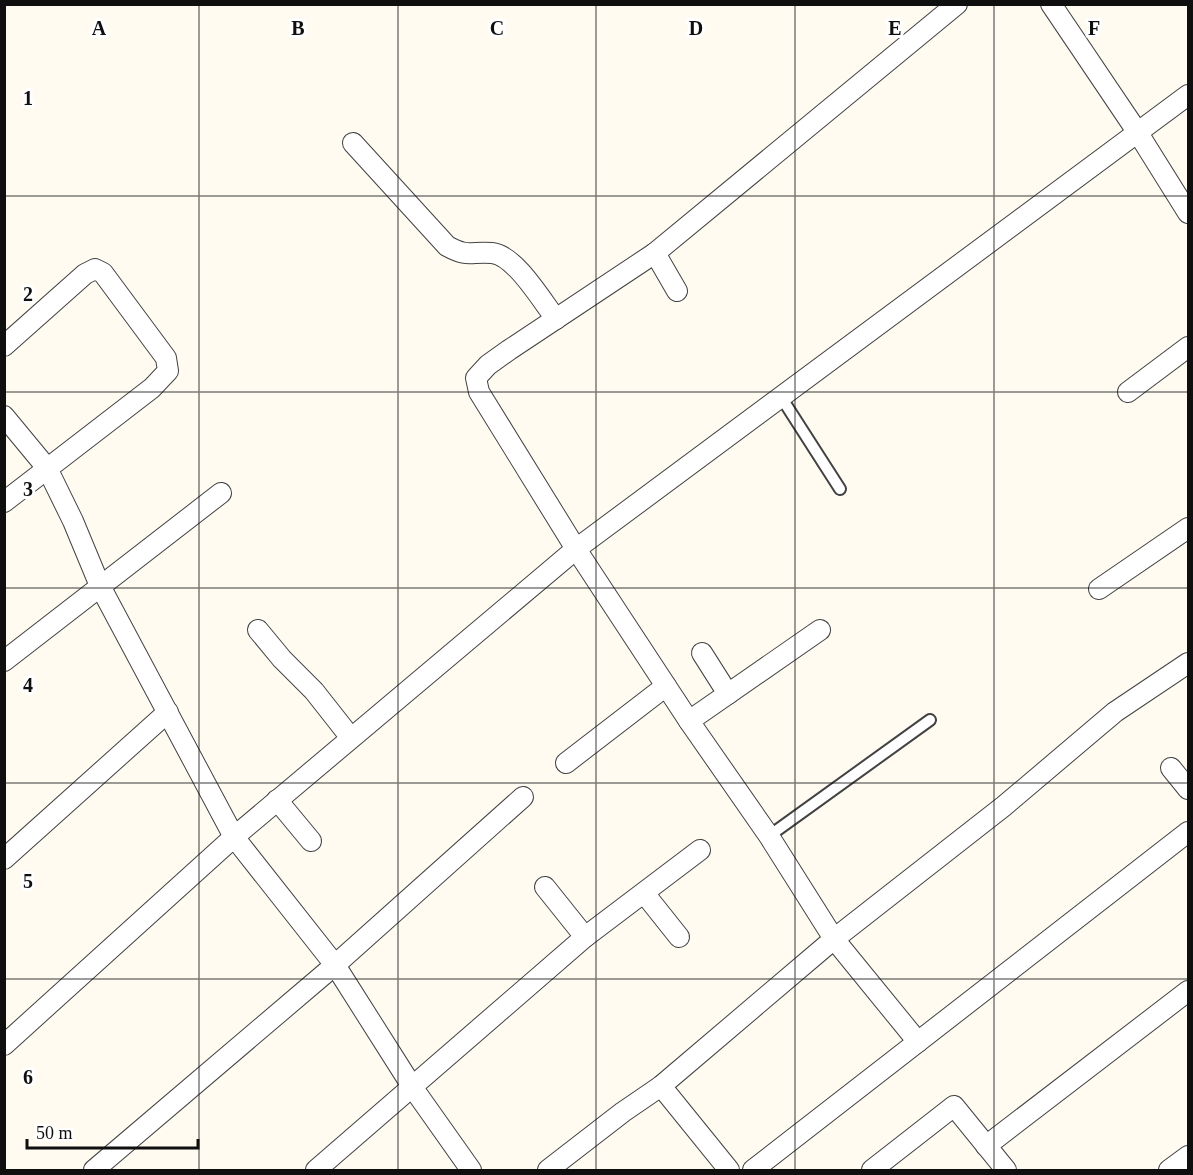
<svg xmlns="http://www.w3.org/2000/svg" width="1193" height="1175" font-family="Georgia,serif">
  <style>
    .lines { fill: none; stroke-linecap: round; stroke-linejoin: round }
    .lane-casing { stroke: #424242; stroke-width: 14 }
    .street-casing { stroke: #424242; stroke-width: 22 }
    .lane { stroke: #fff; stroke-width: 10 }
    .street { stroke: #fff; stroke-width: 20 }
    .grid { fill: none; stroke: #0f0f0f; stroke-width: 1.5; stroke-opacity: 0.55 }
    .grid-label { font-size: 20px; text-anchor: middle; font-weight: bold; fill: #0f0f0f; stroke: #fff; stroke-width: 6; stroke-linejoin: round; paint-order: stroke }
  </style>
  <rect width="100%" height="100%" fill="#fffbf1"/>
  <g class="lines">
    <defs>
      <g id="lane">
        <path d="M781 397 840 489"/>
        <path d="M769 836 930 720"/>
      </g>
      <g id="street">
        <path d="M1051 4 1138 133 1188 213"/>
        <path d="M353 143 447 246C469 258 470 251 492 253 515 255 542 301 556 319"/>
        <path d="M655 253 677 291"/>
        <path d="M4 346 85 274 95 269 103 273 166 358 168 371 152 388 4 502"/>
        <path d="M1128 392 1188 347"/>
        <path d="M4 416 47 468 73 521 100 586 234 837 335 965 413 1088 471 1170"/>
        <path d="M1099 589 1188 528"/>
        <path d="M258 630 282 659 314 691 351 738"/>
        <path d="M702 653 728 694"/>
        <path d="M4 661 221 493"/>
        <path d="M689 721 820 630"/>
        <path d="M566 763 666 686"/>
        <path d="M1171 768 1188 789"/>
        <path d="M277 800 311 841"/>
        <path d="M4 859 168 712"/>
        <path d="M545 887 585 937"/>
        <path d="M644 893 679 937"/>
        <path d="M918 1042 834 939 769 836 689 721 576 549 479 392 476 378 488 365 509 350 655 253 957 4"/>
        <path d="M4 1045 234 837 576 549 1188 95"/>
        <path d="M661 1086 729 1170"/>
        <path d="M986 1146 1188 991"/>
        <path d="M94 1170 335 965 523 797"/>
        <path d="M316 1170 585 937 700 850"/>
        <path d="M548 1170 623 1112 661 1086 834 939 1004 806 1115 712 1188 663"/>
        <path d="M753 1170 1188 832"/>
        <path d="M872 1170 954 1106 1006 1170"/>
        <path d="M1169 1170 1188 1156"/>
      </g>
    </defs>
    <!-- lane casing -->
    <use href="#lane" class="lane-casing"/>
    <!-- street casing -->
    <use href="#street" class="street-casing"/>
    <!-- lane -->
    <use href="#lane" class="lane"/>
    <!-- street -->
    <use href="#street" class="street"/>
  </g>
  <!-- grid -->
  <path class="grid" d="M199 4V1170M398 4V1170M596 4V1170M795 4V1170M994 4V1170M4 196H1188M4 392H1188M4 588H1188M4 783H1188M4 979H1188"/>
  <g class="grid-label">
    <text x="99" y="35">A</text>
    <text x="298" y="35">B</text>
    <text x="497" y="35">C</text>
    <text x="696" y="35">D</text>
    <text x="895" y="35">E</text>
    <text x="1094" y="35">F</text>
    <text x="28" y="105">1</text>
    <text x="28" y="301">2</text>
    <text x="28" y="496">3</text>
    <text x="28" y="692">4</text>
    <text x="28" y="888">5</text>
    <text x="28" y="1084">6</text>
  </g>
  <!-- border -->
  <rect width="1193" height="1175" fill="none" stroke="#0f0f0f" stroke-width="12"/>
  <!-- scale -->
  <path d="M27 1139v9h171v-9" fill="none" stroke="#0f0f0f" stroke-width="3"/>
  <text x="36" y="1139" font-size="18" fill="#0f0f0f" stroke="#ffffff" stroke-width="4.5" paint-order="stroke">50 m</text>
</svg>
